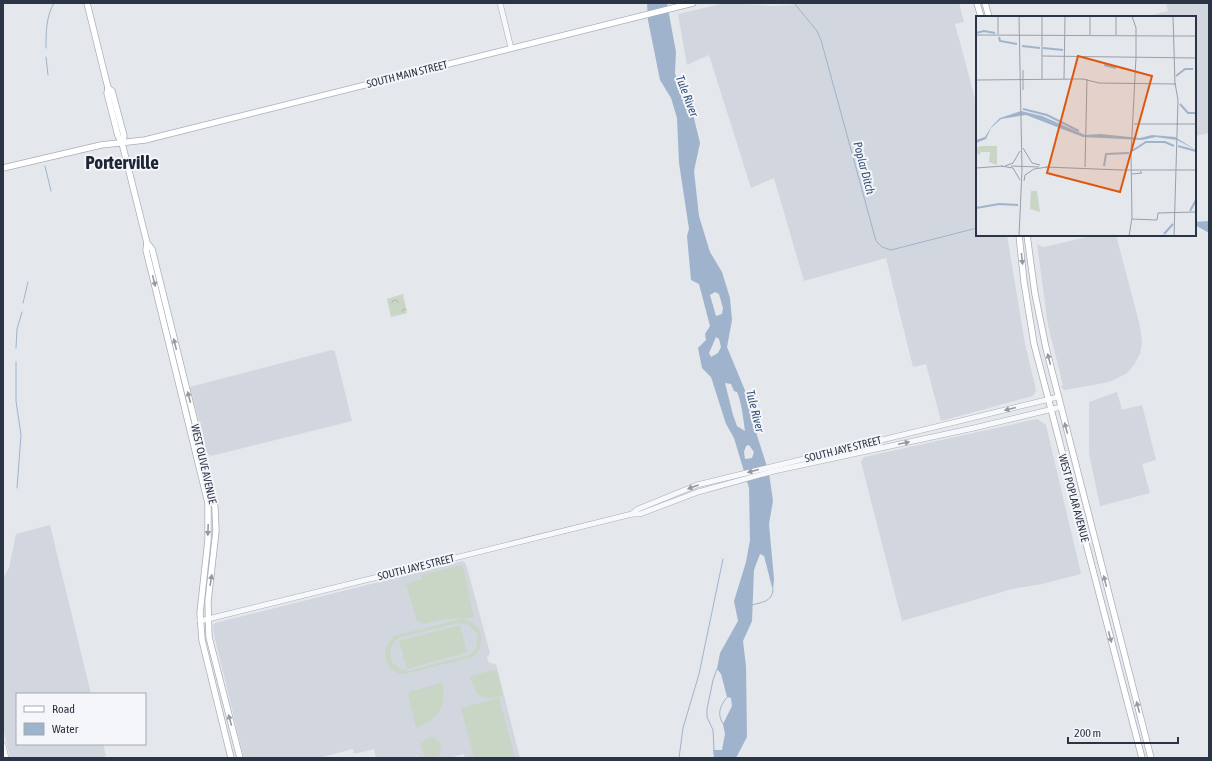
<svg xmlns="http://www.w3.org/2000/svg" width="1212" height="761" font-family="'Asap Condensed',sans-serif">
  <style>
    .built { fill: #d2d6de }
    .park { fill: url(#park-crowns) }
    .garden { fill: #c9d6c5; fill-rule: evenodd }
    .water { fill: #9fb4cc; fill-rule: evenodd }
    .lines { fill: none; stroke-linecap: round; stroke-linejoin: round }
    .stream { stroke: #9fb4cc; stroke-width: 1 }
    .tertiary-casing { stroke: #a9aeb7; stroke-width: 6 }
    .secondary-casing { stroke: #a9aeb7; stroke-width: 7 }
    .tertiary { stroke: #f7f8fa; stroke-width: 5 }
    .secondary { stroke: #fff; stroke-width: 5.5 }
    .oneway { fill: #959aa2 }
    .oneway2 { fill: #9196a0 }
    .labels { text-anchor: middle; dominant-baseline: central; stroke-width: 4; stroke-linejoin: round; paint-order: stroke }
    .street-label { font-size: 11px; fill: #2b3445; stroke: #f4f6f9 }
    .water-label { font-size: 12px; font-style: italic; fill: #34527a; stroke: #f4f6f9 }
    .town-label { font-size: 19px; font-weight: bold; fill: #1d2536; stroke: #f4f6f9 }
    .inset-river { fill: none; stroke: #9fb4cc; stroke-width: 2 }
    .inset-road { fill: none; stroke: #9a9fa9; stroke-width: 1 }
    .view { fill: #df570f; fill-opacity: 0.15; stroke: #df570f; stroke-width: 2 }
    .inset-edge { fill: none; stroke: #2b3445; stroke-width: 2 }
  </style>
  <defs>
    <pattern id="park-crowns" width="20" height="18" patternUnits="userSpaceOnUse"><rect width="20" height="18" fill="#c9d6c5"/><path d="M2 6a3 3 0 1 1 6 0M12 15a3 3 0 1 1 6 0" fill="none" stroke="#adb8ab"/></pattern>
  </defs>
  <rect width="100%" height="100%" fill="#e4e7ec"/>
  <!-- built -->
  <g class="built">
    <path d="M725 3 775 6 813 3H959L964 22 955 24 977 106V235H1007L1025 344 1036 390 1033 396 941 421 926 364 913 367 886 258 804 281 774 178 751 188 709 55 687 65 678 14Z"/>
    <path d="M1166 3H1209V133L1195 136V17H1144L1168 11Z"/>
    <path d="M1095 235H1116L1140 326 1142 343 1140 354 1134 365 1126 374 1109 382 1065 390 1061 387 1063 385 1048 325 1037 244 1042 247 1049 246Z"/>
    <path d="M332 350 335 352 352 421 211 456 207 453 190 387Z"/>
    <path d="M1117 392 1122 410 1142 405 1156 460 1142 464 1150 493 1100 506 1089 453V402Z"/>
    <path d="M1037 419 1046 425 1081 574 1042 584 1012 589 902 621 861 462 864 457Z"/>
    <path d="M50 525 91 694H17V744H103L106 756 99 758H10L3 728V578L9 568 16 534Z"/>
    <path d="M463 561 466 564 490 653 487 657 489 663 496 664 520 758H465L464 754 449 758H419L418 756 410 758H376L374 749 354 754 353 749 318 758H244L215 639 213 626 215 623Z"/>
  </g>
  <!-- park -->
  <path class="park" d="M403 294 407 313 391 317 387 299Z"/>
  <!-- garden -->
  <g class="garden">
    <path d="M460 565 463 567 474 618 446 619 424 624 417 621 406 584 422 579V575Z"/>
    <path d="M462 619C482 623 488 642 473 657L405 674C390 674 385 662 385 649L394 636ZM457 623 469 625 478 635 476 649 470 655 409 671 400 669 392 662 390 649 395 641 401 637Z"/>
    <path d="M460 625 467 652 407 669 399 641Z"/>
    <path d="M494 670 497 671 503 696C481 701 476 698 470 676Z"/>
    <path d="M442 683C448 706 437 720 416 728L408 695 411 691Z"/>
    <path d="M499 698 515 758H474L461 708Z"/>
    <path d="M434 737 441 744 439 756 425 758 420 744 427 738Z"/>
  </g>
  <!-- water -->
  <g class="water">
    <path d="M647 3H667L676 52 675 73 683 100 691 106 700 143 694 171 699 216 710 252 722 272 730 298 732 320 727 347 751 405 754 426 769 473 773 501 769 524 774 579 773 591 764 556 760 554 754 570 752 621 743 641 746 666 747 737 736 758H714L713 750H722L725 734 723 724 732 706 731 698 727 697 721 674 717 669 720 653 738 621 734 601 746 562 750 540 749 488 734 438 726 424 711 377 702 368 698 348 706 340 705 334 710 326 699 284 691 280 687 236 689 229 679 163 677 118 671 98 660 80 648 20ZM715 292 719 294 723 308 722 314 716 316 710 295ZM716 337 719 339 721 347 718 353 711 357 709 353ZM725 383 731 384 734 391 737 392C742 404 743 418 745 431L737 426 733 415ZM749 445 754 452 752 458 745 459 744 452 746 446Z"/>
    <path d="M1209 221V233L1195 225V222Z"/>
  </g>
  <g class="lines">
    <!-- stream -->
    <g class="stream">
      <path d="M794 3 817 31 821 40 876 241 882 247 891 250 977 228"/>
      <path d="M46 48C46 33 46 16 54 3"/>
      <path d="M46 57 48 75"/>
      <path d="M45 166 51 191"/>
      <path d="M23 303 28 282"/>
      <path d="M16 348 17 329 22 312"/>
      <path d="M16 362V401L21 435 17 488"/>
      <path d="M752 605C762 602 772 602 773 590"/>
      <path d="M724 725C716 714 720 706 728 696"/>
      <path d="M714 750 713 730 707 717V709L713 680 717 669"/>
      <path d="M679 758 683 728 699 674 723 559"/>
    </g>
    <defs>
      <g id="tertiary">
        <path d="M500 3 511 48"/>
        <path d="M632 514 638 509 697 485 1058 397"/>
        <path d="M200 621 632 514H640L698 492 774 471 974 428 1061 407"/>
        <path d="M3 745 6 758"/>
      </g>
      <g id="secondary">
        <path d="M87 3 108 88 107 93 118 136 122 143 147 243 152 249 211 487 215 508 216 531 208 601 209 637 240 758"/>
        <path d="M977 3 981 17"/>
        <path d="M985 3 989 17"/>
        <path d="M108 88 112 91 124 136 122 143"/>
        <path d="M3 168 101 145 145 140 693 3"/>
        <path d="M1019 235 1024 282 1034 344 1142 758"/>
        <path d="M1027 235 1035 294 1046 348 1151 758"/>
        <path d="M147 243 146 250 208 503V540L200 613 202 640 231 758"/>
      </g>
    </defs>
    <!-- tertiary casing -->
    <use href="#tertiary" class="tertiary-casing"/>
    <!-- secondary casing -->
    <use href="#secondary" class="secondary-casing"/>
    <!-- tertiary -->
    <use href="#tertiary" class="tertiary"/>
    <!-- secondary -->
    <use href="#secondary" class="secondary"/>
  </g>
  <!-- one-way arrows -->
  <defs><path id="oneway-solid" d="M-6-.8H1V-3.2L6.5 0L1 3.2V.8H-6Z"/></defs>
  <g class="oneway">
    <use href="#oneway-solid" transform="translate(1022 259) rotate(84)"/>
    <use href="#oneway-solid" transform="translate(154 281) rotate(76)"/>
    <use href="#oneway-solid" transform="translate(175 344) rotate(-104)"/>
    <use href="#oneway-solid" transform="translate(1049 359) rotate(-104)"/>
    <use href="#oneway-solid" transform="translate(189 397) rotate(-104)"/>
    <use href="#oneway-solid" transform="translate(1066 428) rotate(-105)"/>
    <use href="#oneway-solid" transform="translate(208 530) rotate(92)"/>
    <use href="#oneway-solid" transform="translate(211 580) rotate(-81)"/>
    <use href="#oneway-solid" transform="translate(1105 581) rotate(-104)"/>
    <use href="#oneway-solid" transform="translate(1110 637) rotate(75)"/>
    <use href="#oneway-solid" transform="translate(1138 707) rotate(-105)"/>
    <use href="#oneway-solid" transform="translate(230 720) rotate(-105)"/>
  </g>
  <g class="oneway2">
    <use href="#oneway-solid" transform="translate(1010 409) rotate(166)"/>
    <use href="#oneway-solid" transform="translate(904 443) rotate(-12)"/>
    <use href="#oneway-solid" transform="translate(753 471) rotate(165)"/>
    <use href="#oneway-solid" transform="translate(693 487) rotate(160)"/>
  </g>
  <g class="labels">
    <!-- street labels -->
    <g class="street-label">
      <text transform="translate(407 74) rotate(-14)">SOUTH MAIN STREET</text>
      <text transform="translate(843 449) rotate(-14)">SOUTH JAYE STREET</text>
      <text transform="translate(204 464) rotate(77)">WEST OLIVE AVENUE</text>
      <text transform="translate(1074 498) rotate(75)">WEST POPLAR AVENUE</text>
      <text transform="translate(416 567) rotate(-14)">SOUTH JAYE STREET</text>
    </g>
    <!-- water labels -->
    <g class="water-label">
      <text transform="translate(687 96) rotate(69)">Tule River</text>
      <text transform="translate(864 168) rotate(75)">Poplar Ditch</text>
      <text transform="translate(755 411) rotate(76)">Tule River</text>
    </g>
    <!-- town labels -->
    <g class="town-label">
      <text x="122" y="162">Porterville</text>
    </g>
  </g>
  <!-- overview -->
  <g transform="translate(976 16)">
    <rect width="220" height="220" fill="#e4e7ec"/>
    <path d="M5 130H21V149L13 146 14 136H5L3 139 0 137V132ZM55 175H61L64 196 54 193Z" fill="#c9d6c5"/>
    <path d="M45 95 66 100 109 119 124 118 164 122 176 119 199 121 220 134 201 124 180 121 166 124 107 121 50 99 25 103 15 112 10 123 0 127V124L9 121 16 110 24 102Z" fill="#9fb4cc"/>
    <path class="inset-river" d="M0 17 8 15 19 17M23 21 24 25 41 28M46 30 64 32M67 32 87 34M128 49 140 52M200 60 209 53H217M204 88 212 97H220M47 93 71 99 103 115M202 130 220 135M156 135 170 126H189L198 130M128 150 130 138 153 137M0 192 23 188 42 189M214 195 220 184M188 218 197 208"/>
    <path class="inset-road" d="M22 0V18M197 0 199 69M0 19 198 20M114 19V0M140 19V0M198 20H220M66 40 220 42M47 54V74M66 63V0M88 63 89 0M0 64 107 63 123 67 199 68M158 108H202M200 108H220M47 132 56 147 64 149M25 150 37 152 44 164M29 150 37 147 44 135M35 150 63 151M69 151 146 154H220M109 151 111 63M0 152 27 150M156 158 166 157 164 155M48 165 49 159 58 153 71 151M156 203 181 204 182 197 220 196M43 220 46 154 43 0M153 220 156 202 155 138 160 41V12L156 0M198 220 202 84 199 67"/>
    <path class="view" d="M102 40 176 60 144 176 71 157Z"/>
    <rect width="220" height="220" class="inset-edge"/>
  </g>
  <!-- border -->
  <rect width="1212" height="761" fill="none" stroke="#2b3445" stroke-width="8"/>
  <!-- legend -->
  <rect x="16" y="693" width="130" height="52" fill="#f4f6f9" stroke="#a4a8b1"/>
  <rect x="24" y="706" width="20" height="6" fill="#ffffff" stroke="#a4a8b1"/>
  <text x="52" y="713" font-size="12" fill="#2b3445">Road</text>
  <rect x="24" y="723" width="20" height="12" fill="#9fb4cc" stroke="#a4a8b1"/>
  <text x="52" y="733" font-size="12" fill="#2b3445">Water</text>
  <!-- scale -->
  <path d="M1068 737v6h110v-6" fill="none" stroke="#2b3445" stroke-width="2"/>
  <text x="1074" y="737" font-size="12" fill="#2b3445" stroke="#f4f6f9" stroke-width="3" paint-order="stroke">200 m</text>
</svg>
